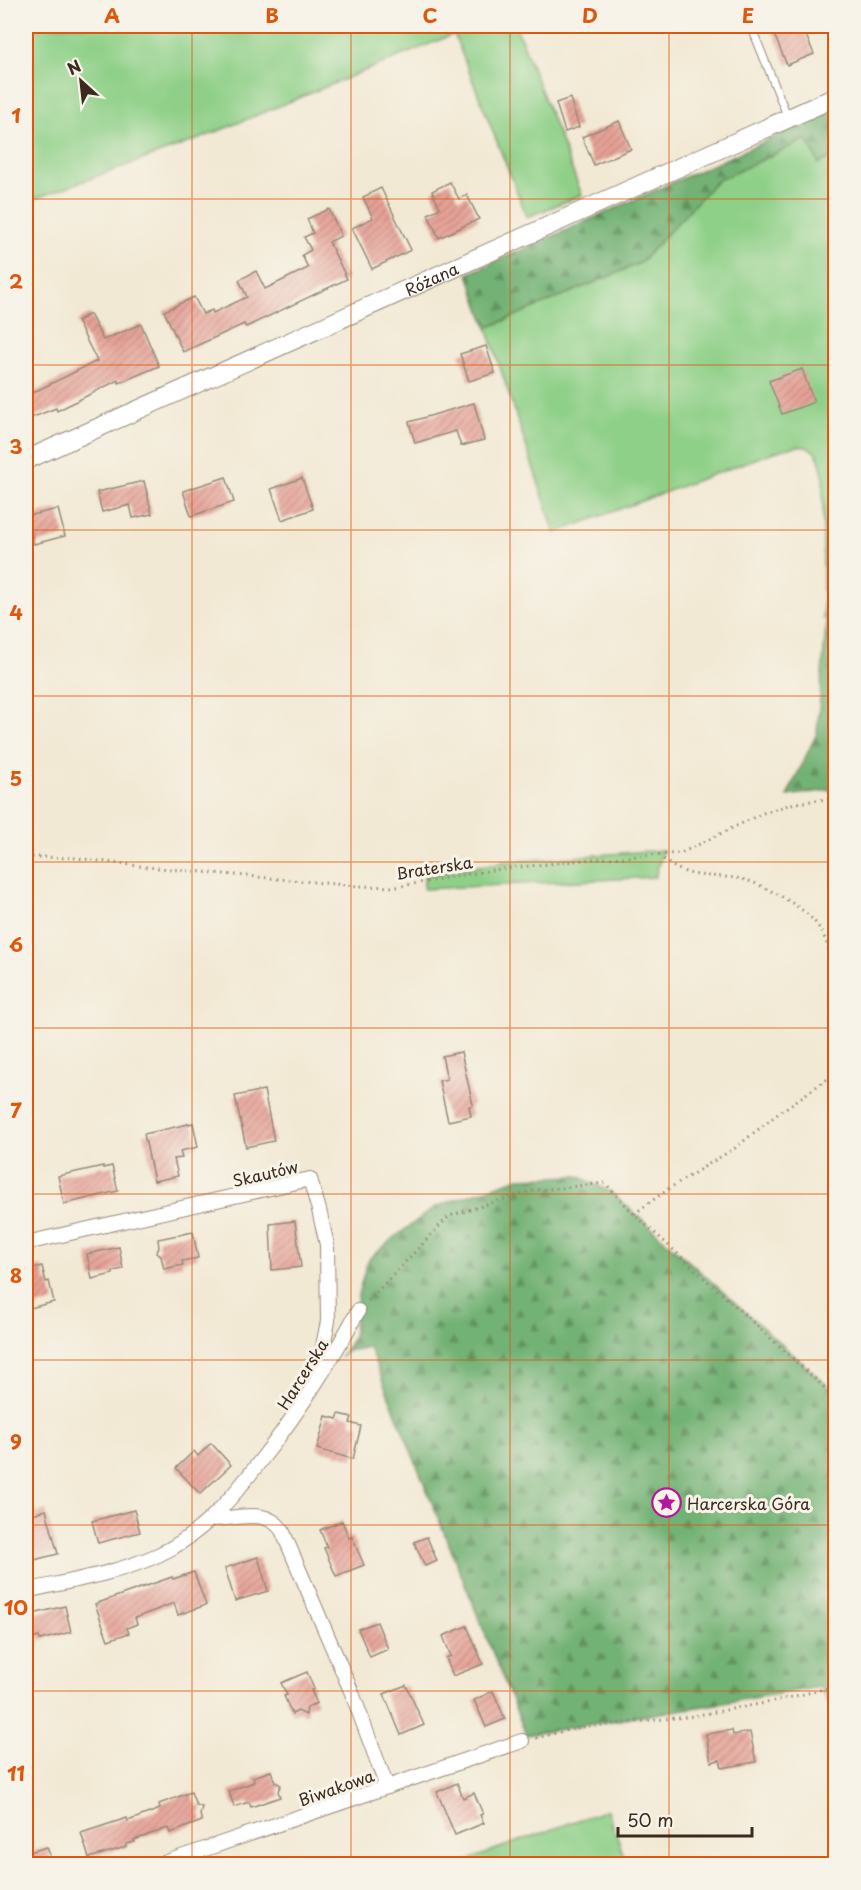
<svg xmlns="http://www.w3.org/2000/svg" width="861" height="1890" font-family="'Playpen Sans',sans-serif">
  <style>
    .grass { fill: #8fd088; stroke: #657d53; stroke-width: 1.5 }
    .forest { fill: url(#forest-firs); stroke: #576e49; stroke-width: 1.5 }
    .building { fill: url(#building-hatch) }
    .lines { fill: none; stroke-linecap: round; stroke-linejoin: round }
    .service-casing { stroke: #968a79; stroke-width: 9 }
    .minor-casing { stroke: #968a79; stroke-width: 16 }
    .tertiary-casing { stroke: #968a79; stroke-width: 20 }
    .path { stroke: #968a79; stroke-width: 3; stroke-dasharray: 1.5 4.5; stroke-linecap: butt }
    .service { stroke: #fff; stroke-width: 7 }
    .minor { stroke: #fff; stroke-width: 14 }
    .tertiary { stroke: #fff; stroke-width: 18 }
    .grid { fill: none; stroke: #df570d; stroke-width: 1.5; stroke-opacity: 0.55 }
    .labels { text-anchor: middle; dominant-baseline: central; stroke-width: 6; stroke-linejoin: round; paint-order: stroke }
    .street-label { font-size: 16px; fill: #3b2a1e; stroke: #f7f3e8 }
    .poi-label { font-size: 16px; fill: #3b2a1e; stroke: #f7f3e8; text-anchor: start }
    .neatline { fill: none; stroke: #df570d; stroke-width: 2 }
    .grid-label { font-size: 20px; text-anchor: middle; font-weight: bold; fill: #df570d }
  </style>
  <defs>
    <pattern id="forest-firs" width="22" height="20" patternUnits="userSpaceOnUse" patternTransform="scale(1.5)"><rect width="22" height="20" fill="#73b274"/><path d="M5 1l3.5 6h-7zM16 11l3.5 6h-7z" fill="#60915f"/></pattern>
    <pattern id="building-hatch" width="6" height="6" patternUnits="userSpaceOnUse" patternTransform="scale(1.5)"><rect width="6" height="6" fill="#e7a297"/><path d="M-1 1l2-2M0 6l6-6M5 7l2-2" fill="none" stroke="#bc847b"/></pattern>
  </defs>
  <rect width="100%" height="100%" fill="#f7f3e8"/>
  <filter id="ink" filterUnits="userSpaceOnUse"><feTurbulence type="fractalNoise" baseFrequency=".0167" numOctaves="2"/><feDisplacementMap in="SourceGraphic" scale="12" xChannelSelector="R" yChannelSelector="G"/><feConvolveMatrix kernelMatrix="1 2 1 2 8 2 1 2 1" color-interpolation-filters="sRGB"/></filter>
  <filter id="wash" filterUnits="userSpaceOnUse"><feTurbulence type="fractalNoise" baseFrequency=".008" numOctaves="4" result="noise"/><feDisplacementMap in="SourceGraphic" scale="24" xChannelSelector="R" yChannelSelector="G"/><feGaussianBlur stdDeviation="1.35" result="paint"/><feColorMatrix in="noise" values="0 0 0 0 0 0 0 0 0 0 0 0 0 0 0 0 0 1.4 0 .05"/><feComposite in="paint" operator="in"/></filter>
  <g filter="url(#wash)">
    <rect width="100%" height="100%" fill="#f2e9d4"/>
    <!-- grass -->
    <g class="grass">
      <path d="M26 26H516L582 195 527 217 454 34 199 139 26 202Z"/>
      <path d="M807 139 819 164 835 155V609L823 619V473C821 468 820 459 817 455 806 439 786 449 771 453L555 533 487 328 640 263 716 181Z"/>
      <path d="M663 850 655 877 424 889V876L502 862Z"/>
      <path d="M607 1810 627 1864H460L494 1850Z"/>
    </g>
    <!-- forest -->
    <g class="forest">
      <path d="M835 110V155L819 164 807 139 716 181 640 263 487 328 468 274Z"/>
      <path d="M835 609V789L787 796 817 733 827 615Z"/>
      <path d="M578 1176 611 1192 835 1392V1714L820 1687 526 1735 369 1347 347 1351 340 1358 353 1338 358 1295 366 1266 370 1258 395 1237 435 1207 519 1178Z"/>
    </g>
    <g id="blocks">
      <!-- building -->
      <g class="building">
        <path d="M788 26H802L814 54 787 65 773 32Z"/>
        <path d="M570 98 579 127 565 132 556 103Z"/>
        <path d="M619 121 631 149 594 165 582 137Z"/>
        <path d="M450 182 459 199 467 195 479 219 439 238 428 214 440 208 432 191Z"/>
        <path d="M381 188 411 250 372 269 352 228 373 218 363 197Z"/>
        <path d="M329 209 341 236 329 242 347 279 246 327 244 324 183 352 164 311 194 297 203 314 212 310 213 313 247 297 239 280 256 271 265 289 308 268 302 255 311 250 304 237 313 233 307 219Z"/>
        <path d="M90 314 103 340 141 324 159 366 119 383 118 380 57 411 56 408 26 420V396L97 361 77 321Z"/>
        <path d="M486 346 495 373 469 381 460 354Z"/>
        <path d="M802 369 814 402 782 414 769 381Z"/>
        <path d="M474 403 484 440 461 446 456 431 415 443 409 422Z"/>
        <path d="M226 477 234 502 191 516 183 491Z"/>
        <path d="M302 478 313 509 282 520 271 489Z"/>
        <path d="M144 481 152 514 133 518 130 505 102 512 97 492Z"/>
        <path d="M58 509 65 536 34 544 27 516Z"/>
        <path d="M461 1052 473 1105 469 1106 471 1116 448 1121 439 1081 447 1079 442 1056Z"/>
        <path d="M264 1090 274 1141 246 1147 235 1096Z"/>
        <path d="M193 1123 198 1147 180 1151 182 1158 174 1159 178 1176 154 1181 144 1134Z"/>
        <path d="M103 1166V1168L112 1166 118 1191 64 1204 58 1176Z"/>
        <path d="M295 1221 301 1267 272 1270 270 1224Z"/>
        <path d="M193 1232 198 1258 182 1261 183 1265 164 1269 161 1256 156 1253 159 1248 158 1239Z"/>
        <path d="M119 1247 123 1269 113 1271V1274L92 1279 87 1254Z"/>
        <path d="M42 1266 46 1282 49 1281 54 1302 26 1309V1287L29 1286 26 1270Z"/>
        <path d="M339 1414 352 1417 350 1423 361 1426 353 1459 317 1449 326 1416 337 1419Z"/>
        <path d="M211 1443 231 1465 200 1494 176 1468 194 1451 198 1456Z"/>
        <path d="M46 1510 58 1554 26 1562V1539L30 1538 26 1516Z"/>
        <path d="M134 1510 140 1532 98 1543 92 1521Z"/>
        <path d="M342 1521 349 1538 352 1537 364 1565 336 1576 324 1548 327 1547 320 1530Z"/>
        <path d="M427 1537 437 1561 425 1566 414 1542Z"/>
        <path d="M258 1557 268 1591 235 1601 225 1568Z"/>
        <path d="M194 1572 206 1605 178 1615 174 1603 135 1618 137 1624 127 1628 129 1633 108 1640 95 1604 172 1577 173 1579Z"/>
        <path d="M65 1606 71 1632 40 1640 39 1637 28 1640 26 1619 34 1617 33 1614Z"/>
        <path d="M377 1622 388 1649 370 1657 358 1629Z"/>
        <path d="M467 1626 483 1664 453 1676 446 1658 451 1656 443 1636Z"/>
        <path d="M307 1672 314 1689 311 1690 317 1703 307 1707 306 1715 298 1711 292 1714 284 1696 287 1695 281 1683Z"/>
        <path d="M406 1685 424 1725 401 1735 384 1694Z"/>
        <path d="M493 1691 505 1719 486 1727 474 1700Z"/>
        <path d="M732 1730 733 1735 750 1732 756 1762 722 1768 720 1760 711 1762 706 1734Z"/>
        <path d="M271 1771 275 1782 281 1785 278 1791 280 1797 251 1807 249 1802 234 1807 229 1791 254 1782 253 1777Z"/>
        <path d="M457 1783 463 1798 474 1793 483 1814 480 1815 484 1823 455 1835 437 1792Z"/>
        <path d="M191 1792 196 1805 202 1807 200 1815 202 1821 170 1833 168 1828 134 1840 135 1842 126 1844V1847L89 1858 81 1833 127 1818 128 1821 160 1809 159 1804Z"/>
        <path d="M47 1847 53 1864H26V1853Z"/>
      </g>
    </g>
  </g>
  <g filter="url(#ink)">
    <use href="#blocks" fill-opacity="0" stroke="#968a79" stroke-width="1.5"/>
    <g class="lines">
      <defs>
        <path id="service" d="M751 26 788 118"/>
        <g id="minor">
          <path d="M26 1243 310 1179 319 1210 327 1245 328 1321 316 1382"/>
          <path d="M211 1519C236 1520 264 1506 282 1530L352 1693 387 1787"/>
          <path d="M26 1591C69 1581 116 1574 158 1555 202 1535 232 1498 261 1460 298 1413 330 1363 358 1311"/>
          <path d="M161 1864 522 1741"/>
        </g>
        <g id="tertiary">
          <path id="s1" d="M26 460 836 97"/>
        </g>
      </defs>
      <!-- service casing -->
      <use href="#service" class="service-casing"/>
      <!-- minor casing -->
      <use href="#minor" class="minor-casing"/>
      <!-- tertiary casing -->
      <use href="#tertiary" class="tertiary-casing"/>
      <!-- path -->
      <g class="path">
        <path d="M659 855C686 882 708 873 741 879 753 881 765 888 775 893 825 920 828 936 836 989"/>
        <path d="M26 858 35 857 75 858 147 867 357 886 396 887 493 870 593 859 681 853 763 813 795 803 836 798"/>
        <path d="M634 1214 668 1189 735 1148 780 1112 836 1073"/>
        <path d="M368 1301 449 1216 531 1191 605 1183 634 1214 836 1398"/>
        <path d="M536 1738 580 1727 687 1717 771 1702 836 1686"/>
      </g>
      <!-- service -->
      <use href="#service" class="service"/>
      <!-- minor -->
      <use href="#minor" class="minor"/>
      <!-- tertiary -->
      <use href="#tertiary" class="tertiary"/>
    </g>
  </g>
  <!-- grid -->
  <path class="grid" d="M192 26V1864M351 26V1864M510 26V1864M669 26V1864M26 199H836M26 365H836M26 530H836M26 696H836M26 862H836M26 1028H836M26 1194H836M26 1360H836M26 1525H836M26 1691H836"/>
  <!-- icons -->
  <defs>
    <symbol id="sight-ring" viewBox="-11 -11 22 22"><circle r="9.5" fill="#f7f3e8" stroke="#b5179e" stroke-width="1.5"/><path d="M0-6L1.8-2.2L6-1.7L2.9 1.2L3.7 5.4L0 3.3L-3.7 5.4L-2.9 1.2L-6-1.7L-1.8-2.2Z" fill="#b5179e"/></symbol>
  </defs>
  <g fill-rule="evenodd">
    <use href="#sight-ring" x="650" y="1486" width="33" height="33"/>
  </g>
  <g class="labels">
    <!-- street labels -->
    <g class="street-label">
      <text stroke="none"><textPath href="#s1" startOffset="444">Różana</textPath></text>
      <text transform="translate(434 867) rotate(-9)">Braterska</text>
      <text transform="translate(265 1173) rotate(-13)">Skautów</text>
      <text transform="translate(302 1374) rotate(-58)">Harcerska</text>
      <text transform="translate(336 1787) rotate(-19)">Biwakowa</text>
    </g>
    <!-- poi labels -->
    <g class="poi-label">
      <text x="687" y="1503">Harcerska Góra</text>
    </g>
  </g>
  <!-- margin -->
  <rect width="861" height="1890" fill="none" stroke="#f7f3e8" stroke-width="66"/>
  <!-- north arrow -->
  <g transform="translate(81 81) rotate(333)" stroke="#f7f3e8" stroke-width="4.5" paint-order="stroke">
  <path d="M0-4.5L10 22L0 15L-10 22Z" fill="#3b2a1e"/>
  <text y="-9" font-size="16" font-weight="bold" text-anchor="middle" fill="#3b2a1e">N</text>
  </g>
  <!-- scale -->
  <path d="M618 1827v9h134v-9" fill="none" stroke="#3b2a1e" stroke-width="3"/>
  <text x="627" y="1827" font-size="18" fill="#3b2a1e" stroke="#f7f3e8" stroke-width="4.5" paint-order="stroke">50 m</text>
  <rect x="33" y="33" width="795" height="1824" class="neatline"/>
  <g class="grid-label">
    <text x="112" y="23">A</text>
    <text x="272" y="23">B</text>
    <text x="430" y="23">C</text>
    <text x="590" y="23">D</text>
    <text x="748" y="23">E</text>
    <text x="16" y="123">1</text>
    <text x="16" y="289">2</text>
    <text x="16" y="454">3</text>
    <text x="16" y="620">4</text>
    <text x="16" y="786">5</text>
    <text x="16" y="952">6</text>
    <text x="16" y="1118">7</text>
    <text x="16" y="1283">8</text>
    <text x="16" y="1449">9</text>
    <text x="16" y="1615">10</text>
    <text x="16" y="1781">11</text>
  </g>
</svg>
